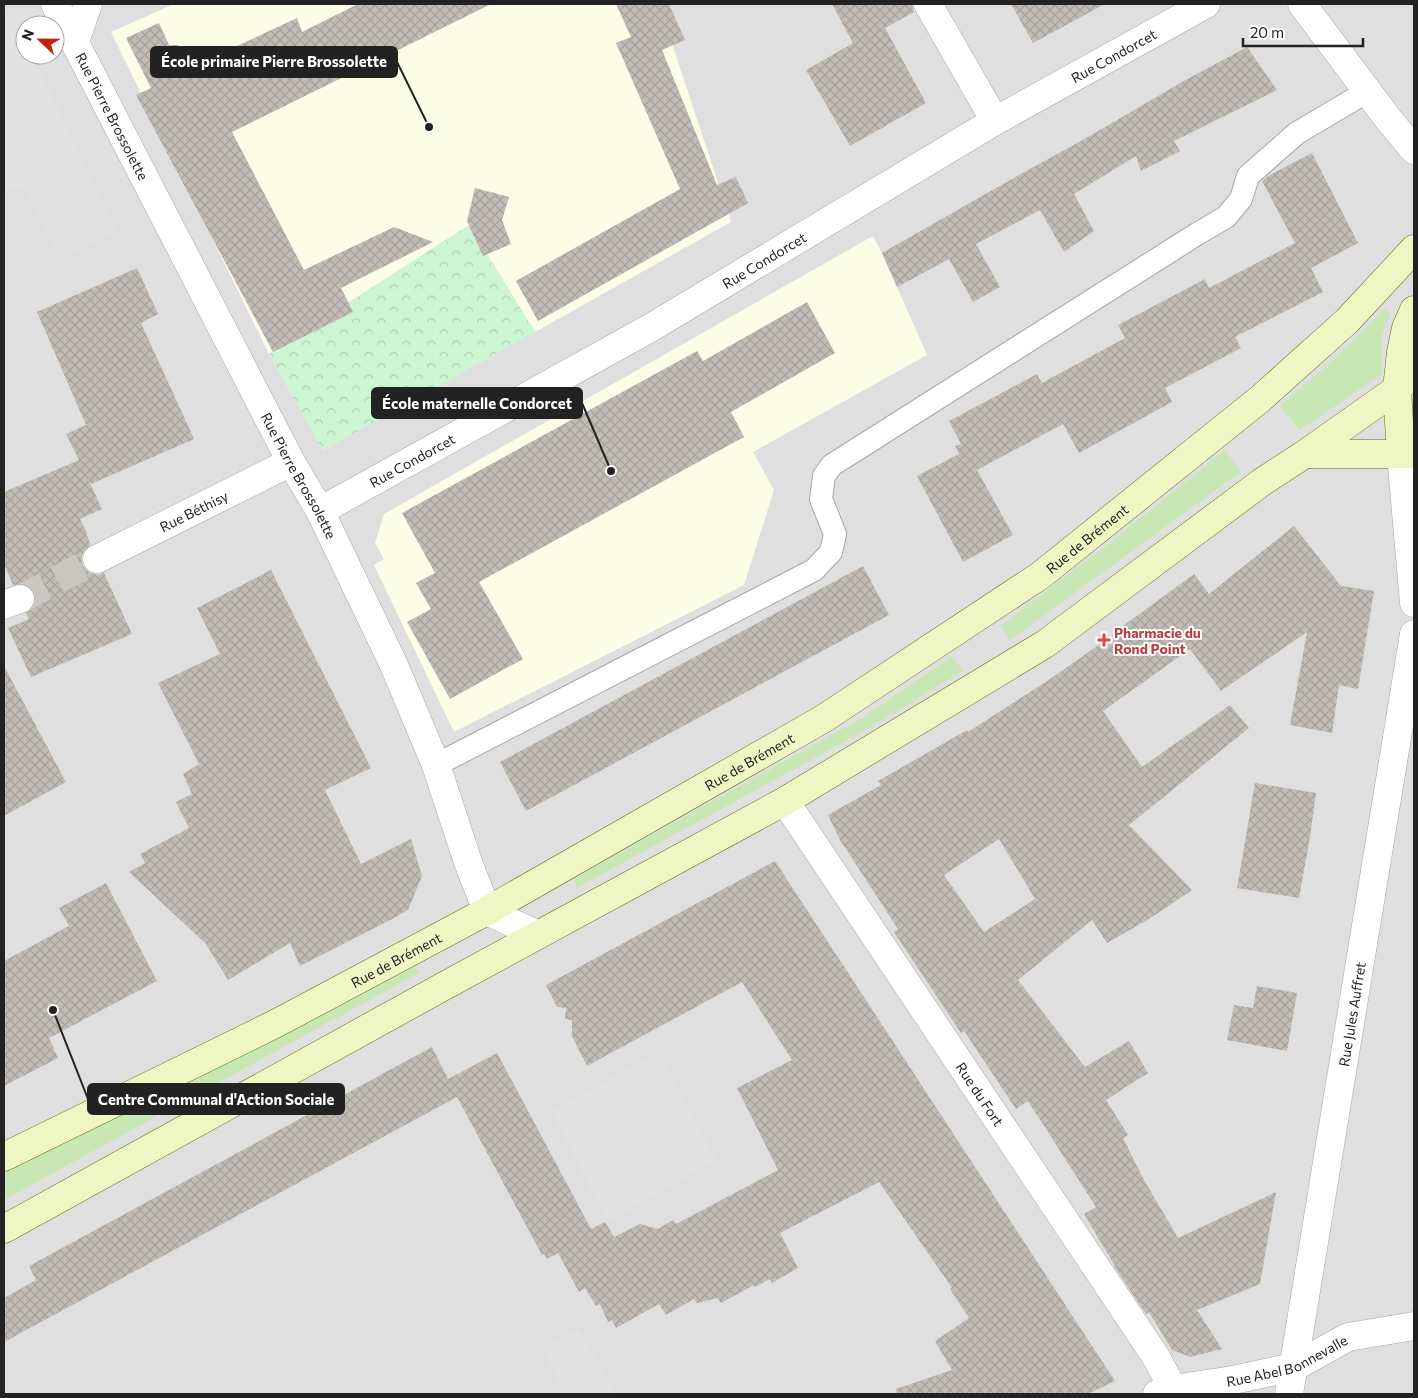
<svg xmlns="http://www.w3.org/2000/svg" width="1418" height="1398" font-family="Commissioner,sans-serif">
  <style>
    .residential { fill: #e0dfdf; fill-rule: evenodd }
    .education { fill: #fbfde7 }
    .grass { fill: #c8e7b4 }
    .park { fill: url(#park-crowns) }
    .parking { fill: #e2e2e2 }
    .building { fill: url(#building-cross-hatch); fill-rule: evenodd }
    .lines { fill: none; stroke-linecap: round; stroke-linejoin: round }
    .minor-tunnel { stroke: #c8c7c2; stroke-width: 28; stroke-dasharray: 28 14; stroke-linecap: butt }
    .service-casing { stroke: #a6a6a6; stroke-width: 24 }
    .minor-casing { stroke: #a6a6a6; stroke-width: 29 }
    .tertiary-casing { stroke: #a6a6a6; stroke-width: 29 }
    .secondary-casing { stroke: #5f740e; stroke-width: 29 }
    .service { stroke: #fff; stroke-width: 22 }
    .minor { stroke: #fff; stroke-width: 28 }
    .tertiary { stroke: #fff; stroke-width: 28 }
    .secondary { stroke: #eef6c3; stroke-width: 28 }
    .health-dot { fill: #e0444e; stroke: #fff; stroke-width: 2 }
    .labels { text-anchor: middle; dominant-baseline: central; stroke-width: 4; stroke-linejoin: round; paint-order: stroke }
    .street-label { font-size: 14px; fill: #222; stroke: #fff }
    .health-label { font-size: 14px; font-weight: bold; fill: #be3a42; stroke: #fff; text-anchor: start }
    .leader { fill: none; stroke: #222; stroke-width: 2 }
    .callout-dot { fill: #222; stroke: #fff; stroke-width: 2 }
    .callout { fill: #222; stroke: #222; stroke-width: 2 }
    .callout-label { font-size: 15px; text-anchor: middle; font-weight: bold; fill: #fff }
  </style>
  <defs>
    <pattern id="park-crowns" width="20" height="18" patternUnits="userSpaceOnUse" patternTransform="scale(1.25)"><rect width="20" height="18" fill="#ccf6d3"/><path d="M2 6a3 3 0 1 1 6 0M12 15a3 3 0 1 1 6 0" fill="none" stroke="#afd3b5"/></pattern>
    <pattern id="building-cross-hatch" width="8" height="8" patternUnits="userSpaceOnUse" patternTransform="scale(1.25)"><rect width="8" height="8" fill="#c2bcb6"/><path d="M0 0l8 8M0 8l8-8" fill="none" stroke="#a6a19c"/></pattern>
  </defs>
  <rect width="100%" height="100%" fill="#f1f0ea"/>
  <!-- residential -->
  <path class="residential" d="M4 4H1414V1394H4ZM25 25H55V55H25Z"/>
  <!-- education -->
  <g class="education">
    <path d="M174 4H659L731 222 535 332 469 225 269 354 111 32Z"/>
    <path d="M873 236 882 253 927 355 753 452 774 490 744 585 454 732 374 565 384 559 375 543 384 514Z"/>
  </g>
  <!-- grass -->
  <g class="grass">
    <path d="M1385 309H1387L1390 313 1382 336 1381 375 1300 430 1280 406 1334 359Z"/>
    <path d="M1225 450 1241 472 1010 640 1000 626 1101 550Z"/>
    <path d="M952 656 963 671 866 730 577 888 573 879 860 719Z"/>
    <path d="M414 966 419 973 4 1200V1169Z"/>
  </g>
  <!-- park -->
  <path class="park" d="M469 225 535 332 323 451 269 354Z"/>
  <!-- parking -->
  <g class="parking">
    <path d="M13 15 25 40V55H32L117 232 59 259 25 188 4 191V19Z"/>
    <path d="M659 1052 716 1160 608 1222 551 1111Z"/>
    <path d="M578 1330 618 1394H563L543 1348Z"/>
  </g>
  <!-- building -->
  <g class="building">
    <path d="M358 4H491L232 132 304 270 394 227 433 242 341 288 353 312 273 352 136 95 151 88 126 38 159 23 169 45H178L190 70 222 53 297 18 302 32Z"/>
    <path d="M616 4H669L685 40 662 50 717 185 736 177 748 203 538 321 516 281 680 189 616 43 631 37Z"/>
    <path d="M832 4H912L914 12 885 28 926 103 850 146 806 70 853 43Z"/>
    <path d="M1011 4H1105L1033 43Z"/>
    <path d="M1247 47 1277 90 1174 141 1180 151 1141 171 1136 156 1074 194 1094 231 1064 252 1040 210 976 244 1000 287 973 302 949 259 897 287 882 253 1003 184 1088 137 1182 82Z"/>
    <path d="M1312 153 1358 243 1311 268 1323 292 1235 337 1241 348 1165 388 1172 402 1079 453 1063 424 977 470 1013 535 963 562 917 476 959 454 955 446 961 444 949 421 1037 374 1042 383 1125 338 1118 325 1205 279 1209 288 1295 243 1262 181 1268 176Z"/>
    <path d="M475 188 509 197 502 220 511 244 483 256 467 221Z"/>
    <path d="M137 268 158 314 141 323 194 439 91 484 85 472 102 509 80 519 87 533 86 534 91 545 84 551 81 559 83 566 89 572 97 575 104 573 132 634 31 677 8 628 29 619 26 613 32 609 35 602V594L30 587 23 584 13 585 4 564V492L79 460 66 434 86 425 37 312Z"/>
    <path d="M807 302 835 353 731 412 744 437 479 582 523 659 450 699 407 622 431 609 416 583 435 573 402 513 697 351 703 361Z"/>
    <path d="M1294 526 1341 586 1374 591 1358 689 1339 685 1332 733 1290 725 1307 632 1221 691 1190 649 1103 711 1142 767 1230 705 1249 728 1129 825 1192 890 1149 919 1107 943 1092 920 1018 980 1085 1067 1129 1041 1148 1073 1106 1100 1128 1135 1123 1138 1144 1180 1178 1238 1276 1192 1260 1284 1197 1310 1222 1349 1190 1357 1172 1350 1149 1312 1146 1314 1114 1266H1115L1084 1214 1096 1207 1028 1101 1016 1109 964 1031 961 1033 894 932 898 929 840 840 828 815 881 785 878 781 967 730 968 732 1050 679 1113 635 1112 634 1194 574 1209 594ZM999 839 1035 899 984 932 944 875Z"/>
    <path d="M863 566 889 615 526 811 500 762Z"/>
    <path d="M271 570 371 768 325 790 361 864 411 839 422 876 408 910 392 919 300 966 290 943 228 980 206 944 129 872 145 863 140 854 189 828 176 802 192 794 183 774 199 764 158 683 220 654 197 608Z"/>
    <path d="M4 666 66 782 4 816Z"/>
    <path d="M1255 783 1316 793 1310 837 1299 898 1237 888Z"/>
    <path d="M775 861 1115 1381 1088 1394H897L896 1389 952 1370 935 1341 969 1318 950 1289 952 1288 879 1182 780 1233 798 1268 772 1283 770 1279 755 1287 754 1285 721 1303 718 1298 697 1303 694 1299 666 1315 659 1304 616 1328 612 1320 608 1322 600 1304 596 1306 585 1288 579 1292 558 1253 547 1259 544 1254 542 1255 457 1097 4 1342V1298L36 1280 29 1266 432 1047 448 1079 497 1053 591 1229 605 1222 614 1237 640 1224 658 1229 673 1220 676 1224 778 1170 737 1088 792 1060 742 982 587 1066 572 1036V1020L565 1019 566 1008 557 1007 546 985Z"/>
    <path d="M106 883 157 981 49 1038 58 1058 4 1086V961L69 926 59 908Z"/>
    <path d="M1257 986 1297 993 1287 1051 1227 1040 1234 1005 1253 1008Z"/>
  </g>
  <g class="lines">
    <!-- minor-tunnel -->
    <path class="minor-tunnel" d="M20 599 97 559"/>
    <defs>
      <path id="service" d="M436 765 814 570 831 552 835 534 821 499 824 476 832 465 1197 234 1226 217 1241 199 1248 176 1297 133 1368 91"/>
      <g id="minor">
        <path id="s1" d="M55 4 291 462 320 511 393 663 436 765 468 862 487 911 538 935"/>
        <path d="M928 4 995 121"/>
        <path d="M75 42 88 4"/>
        <path id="s2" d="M320 511 652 327 995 121 1206 4"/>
        <path id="s3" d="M97 559 291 462"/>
        <path d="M4 605 20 599"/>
        <path id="s4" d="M785 801 1156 1357 1173 1389"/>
        <path id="s5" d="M1157 1394 1173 1389 1233 1380 1294 1367 1348 1337 1414 1326"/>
      </g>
      <g id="tertiary">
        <path d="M1302 4 1389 120 1414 150"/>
        <path d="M1401 454 1414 603"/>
        <path id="s6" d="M1289 1394 1414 634"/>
      </g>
      <g id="secondary">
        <path d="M1305 454H1414"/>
        <path d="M1401 454 1397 389 1401 352 1406 328 1414 310"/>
        <path id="s7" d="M4 1157 275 1024 487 911 823 719 1041 575 1260 399 1347 321 1414 249"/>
        <path d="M4 1229 446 985 785 801 1045 644 1262 482 1305 454 1397 389 1414 373"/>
      </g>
    </defs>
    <!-- service casing -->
    <use href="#service" class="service-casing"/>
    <!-- minor casing -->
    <use href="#minor" class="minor-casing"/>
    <!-- tertiary casing -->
    <use href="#tertiary" class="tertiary-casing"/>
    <!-- secondary casing -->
    <use href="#secondary" class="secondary-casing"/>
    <!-- service -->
    <use href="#service" class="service"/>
    <!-- minor -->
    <use href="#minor" class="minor"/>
    <!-- tertiary -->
    <use href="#tertiary" class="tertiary"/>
    <!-- secondary -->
    <use href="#secondary" class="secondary"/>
  </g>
  <!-- markers -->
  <path class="health-dot" d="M1101.5 632.5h5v5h5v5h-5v5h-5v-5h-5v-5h5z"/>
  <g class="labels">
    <!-- street labels -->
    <g class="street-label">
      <text stroke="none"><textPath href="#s2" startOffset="915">Rue Condorcet</textPath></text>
      <text stroke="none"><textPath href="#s1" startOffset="126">Rue Pierre Brossolette</textPath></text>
      <text stroke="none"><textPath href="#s2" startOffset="510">Rue Condorcet</textPath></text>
      <text stroke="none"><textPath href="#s2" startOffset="105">Rue Condorcet</textPath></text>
      <text stroke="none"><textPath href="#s1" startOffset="531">Rue Pierre Brossolette</textPath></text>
      <text stroke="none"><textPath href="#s3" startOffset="108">Rue Béthisy</textPath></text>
      <text stroke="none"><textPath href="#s7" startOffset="1249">Rue de Brément</textPath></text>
      <text stroke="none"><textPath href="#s7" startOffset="844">Rue de Brément</textPath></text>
      <text stroke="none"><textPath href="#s7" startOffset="439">Rue de Brément</textPath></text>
      <text stroke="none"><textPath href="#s6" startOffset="385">Rue Jules Auffret</textPath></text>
      <text stroke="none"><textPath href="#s4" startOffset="352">Rue du Fort</textPath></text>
      <text stroke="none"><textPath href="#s5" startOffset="135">Rue Abel Bonnevalle</textPath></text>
    </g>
    <!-- health labels -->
    <g class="health-label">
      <text x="1114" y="632">Pharmacie du<tspan x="1114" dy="16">Rond Point</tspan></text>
    </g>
  </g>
  <!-- callouts -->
  <path class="leader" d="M429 127L397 62M611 471L582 403M53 1010L88 1099"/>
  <g class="callout-dot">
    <circle cx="429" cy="127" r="5"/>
    <circle cx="611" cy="471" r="5"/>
    <circle cx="53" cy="1010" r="5"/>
  </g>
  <g class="callout">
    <rect x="151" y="47" width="246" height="30" rx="5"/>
    <rect x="372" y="388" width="210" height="30" rx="5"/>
    <rect x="88" y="1084" width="256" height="30" rx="5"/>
  </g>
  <g class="callout-label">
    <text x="274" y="67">École primaire Pierre Brossolette</text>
    <text x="477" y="409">École maternelle Condorcet</text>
    <text x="216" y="1105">Centre Communal d'Action Sociale</text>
  </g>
  <!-- border -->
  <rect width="1418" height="1398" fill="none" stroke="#222222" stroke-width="10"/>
  <!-- north arrow -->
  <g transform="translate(40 40) rotate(292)"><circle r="24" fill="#ffffff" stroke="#a7a7a7"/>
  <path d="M0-4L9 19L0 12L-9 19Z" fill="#c4210f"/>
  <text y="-8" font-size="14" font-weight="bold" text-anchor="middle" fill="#222222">N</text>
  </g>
  <!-- scale -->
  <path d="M1243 38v8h120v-8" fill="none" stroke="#222222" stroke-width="2.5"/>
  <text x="1250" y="38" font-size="15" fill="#222222" stroke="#ffffff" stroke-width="4" paint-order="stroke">20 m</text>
</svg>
